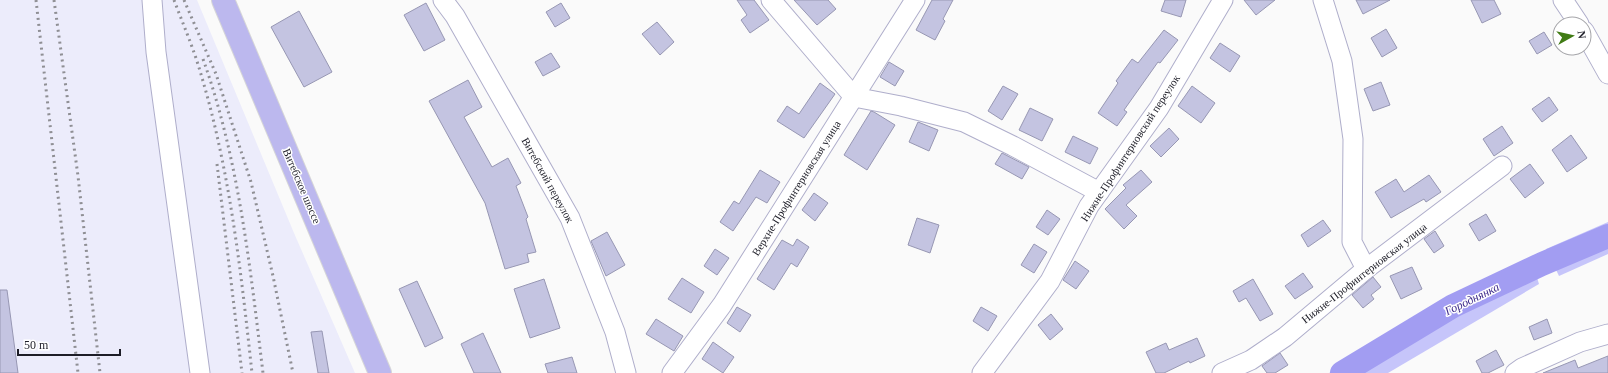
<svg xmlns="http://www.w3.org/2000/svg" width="1608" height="373" font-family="Georgia,serif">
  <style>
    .built { fill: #ececfb }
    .forest { fill: #c6c5fa }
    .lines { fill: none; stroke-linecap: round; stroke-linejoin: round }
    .river { stroke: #a29df2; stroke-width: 24 }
    .building { fill: #c4c4e1; stroke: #9797b3 }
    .minor-casing { stroke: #afaecb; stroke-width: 21 }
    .major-casing { stroke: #d6d6d8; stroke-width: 24 }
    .minor { stroke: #fff; stroke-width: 19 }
    .major { stroke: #bcb8ee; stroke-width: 22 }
    .rail { stroke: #8f8f94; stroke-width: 3; stroke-dasharray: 2 4; stroke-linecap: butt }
    .labels { text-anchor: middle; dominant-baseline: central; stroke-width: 3; stroke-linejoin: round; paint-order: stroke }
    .street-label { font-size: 11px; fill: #1d1d27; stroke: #fff }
    .water-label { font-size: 12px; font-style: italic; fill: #3d2a8a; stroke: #fff }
  </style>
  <rect width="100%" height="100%" fill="#fafafa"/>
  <!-- built -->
  <path class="built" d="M0 0H197L294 233 355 373H0Z"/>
  <!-- forest -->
  <g class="forest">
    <path d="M1608 222V254L1559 276 1546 249Z"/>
    <path d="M1531 258 1539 284 1388 373H1329Z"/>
  </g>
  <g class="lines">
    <!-- river -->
    <path class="river" d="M1342 373 1453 306 1542 264 1608 236"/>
  </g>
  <!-- building -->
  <g class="building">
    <path d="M737 0H754L769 20 750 33 741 20 747 15Z"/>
    <path d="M794 0H828L836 9 817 25Z"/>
    <path d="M932 0H953L943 19 945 21 935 40 916 30Z"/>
    <path d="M1165 0H1186L1181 17 1161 11Z"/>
    <path d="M1244 0H1275L1256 15Z"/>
    <path d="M1356 0H1390L1363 14Z"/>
    <path d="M1471 0H1494L1501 14 1482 23Z"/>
    <path d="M426 3 445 40 424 51 404 15Z"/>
    <path d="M561 3 570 18 555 27 546 12Z"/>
    <path d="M299 11 332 72 304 87 271 27Z"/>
    <path d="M657 22 674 42 660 55 642 34Z"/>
    <path d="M1386 29 1397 48 1382 57 1371 38Z"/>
    <path d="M1164 30 1178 40 1160 63 1158 62 1124 110 1127 112 1117 126 1098 113 1118 83 1116 81 1132 59 1138 63Z"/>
    <path d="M1544 32 1552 45 1537 54 1529 41Z"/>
    <path d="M1220 43 1240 56 1230 72 1210 58Z"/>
    <path d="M551 53 560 67 543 76 535 62Z"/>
    <path d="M889 62 904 71 895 86 880 77Z"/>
    <path d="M468 80 482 107 464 117 492 167 508 158 521 183 516 186 528 217 526 219 536 252 527 254 529 262 505 269 485 203 429 101Z"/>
    <path d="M1381 82 1390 105 1373 111 1364 89Z"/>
    <path d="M820 83 835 94 804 138 777 121 787 106 799 114Z"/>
    <path d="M1003 86 1018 94 1002 120 988 111Z"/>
    <path d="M1192 86 1215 103 1201 123 1178 106Z"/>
    <path d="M1549 97 1558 110 1542 122 1532 109Z"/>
    <path d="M1030 108 1053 119 1042 141 1019 130Z"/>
    <path d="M871 111 874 112 895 125 867 170 844 155Z"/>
    <path d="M918 122 938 130 929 151 909 142Z"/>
    <path d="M1502 126 1513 143 1494 156 1483 139Z"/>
    <path d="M1169 128 1179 139 1161 157 1150 146Z"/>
    <path d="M1571 135 1587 158 1567 172 1552 150Z"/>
    <path d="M1073 136 1098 148 1090 164 1065 152Z"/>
    <path d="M1002 153 1029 167 1022 179 995 164Z"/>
    <path d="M1530 164 1544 183 1525 198 1510 179Z"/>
    <path d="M760 170 780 182 767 203 756 197 733 231 720 222 734 201 739 204Z"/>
    <path d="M1141 170 1152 182 1126 205 1137 216 1124 229 1105 209 1126 188 1123 185Z"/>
    <path d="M1429 175 1441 192 1426 202 1424 199 1391 218 1375 192 1396 179 1404 192Z"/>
    <path d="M814 193 828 203 815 221 802 210Z"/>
    <path d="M1047 210 1060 219 1048 235 1036 227Z"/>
    <path d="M1486 214 1496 231 1479 241 1469 224Z"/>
    <path d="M917 218 939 225 930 253 908 245Z"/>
    <path d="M1323 220 1331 231 1308 247 1301 235Z"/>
    <path d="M1435 231 1444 246 1434 253 1424 239Z"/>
    <path d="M607 232 625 265 606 276 591 241Z"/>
    <path d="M797 239 809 247 797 267 791 263 774 290 757 279 782 240 793 246Z"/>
    <path d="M1034 244 1047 252 1034 273 1021 265Z"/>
    <path d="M715 249 729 258 717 275 704 266Z"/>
    <path d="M1075 261 1089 271 1076 289 1063 280Z"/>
    <path d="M1412 267 1422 289 1401 299 1390 276Z"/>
    <path d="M1303 273 1313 287 1295 299 1285 286Z"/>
    <path d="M1373 277 1381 287 1371 295 1374 299 1363 308 1352 295Z"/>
    <path d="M682 278 704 292 691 313 668 299Z"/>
    <path d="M544 279 560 328 530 338 514 289Z"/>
    <path d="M1253 279 1273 314 1260 321 1246 298 1239 302 1233 291Z"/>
    <path d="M417 281 443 338 425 347 399 289Z"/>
    <path d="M0 290H7L18 373H0Z"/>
    <path d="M737 307 751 315 740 332 727 323Z"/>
    <path d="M981 307 997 316 988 331 973 321Z"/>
    <path d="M1051 314 1063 329 1050 340 1038 325Z"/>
    <path d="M656 319 683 336 674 351 646 334Z"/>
    <path d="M1547 319 1552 333 1534 340 1529 327Z"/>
    <path d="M322 331 329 373H318L311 332Z"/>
    <path d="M483 333 501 373H474L461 344Z"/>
    <path d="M1197 338 1205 356 1190 363 1189 361 1164 373H1156L1146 352 1166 343 1169 350Z"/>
    <path d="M713 342 734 357 723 373 702 359Z"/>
    <path d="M1496 350 1504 365 1488 373H1482L1476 361Z"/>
    <path d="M1280 353 1288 365 1275 373H1267L1262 366Z"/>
    <path d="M1608 356V373H1543L1575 360 1578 368Z"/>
    <path d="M572 357 577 373H548L545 364Z"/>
  </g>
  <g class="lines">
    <defs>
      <g id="minor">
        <path d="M152 0 156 52 200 373"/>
        <path d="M443 0 455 16 570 218 615 332 626 373"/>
        <path d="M771 0 854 97 901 106 964 122 1013 146 1099 192"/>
        <path d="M1323 0 1342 61 1353 139 1352 242 1366 269"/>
        <path d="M1563 0 1579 24"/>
        <path d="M1584 31 1608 74"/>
        <path d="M672 373 722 305 915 0"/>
        <path d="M982 373 1050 281 1089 206 1159 108 1223 0"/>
        <path d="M1222 373 1251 360 1285 337 1366 269 1502 166"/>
        <path d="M1515 373 1522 368 1580 342 1608 334"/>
      </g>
      <path id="major" d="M223 0 380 373"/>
    </defs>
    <!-- minor casing -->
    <use href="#minor" class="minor-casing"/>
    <!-- major casing -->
    <use href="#major" class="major-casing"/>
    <!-- minor -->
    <use href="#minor" class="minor"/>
    <!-- major -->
    <use href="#major" class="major"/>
    <!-- rail -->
    <g class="rail">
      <path d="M36 0 78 373"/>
      <path d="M54 0 78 176 100 373"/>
      <path d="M174 0C183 24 193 47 200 71 230 170 241 272 252 373"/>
      <path d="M184 0 216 74 251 182 273 276 293 373"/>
      <path d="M203 59C239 160 250 267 263 373"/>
      <path d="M217 164 242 373"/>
    </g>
  </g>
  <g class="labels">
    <!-- street labels -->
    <g class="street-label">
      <text transform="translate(1130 148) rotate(-57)">Нижне-Профинтерновский переулок</text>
      <text transform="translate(548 180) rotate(61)">Витебский переулок</text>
      <text transform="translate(302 186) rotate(67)">Витебское шоссе</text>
      <text transform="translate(796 188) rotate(-58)">Верхне-Профинтерновская улица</text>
      <text transform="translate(1364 273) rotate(-38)">Нижне-Профинтерновская улица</text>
    </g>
    <!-- water labels -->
    <g class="water-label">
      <text transform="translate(1472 299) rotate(-26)">Городнянка</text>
    </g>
  </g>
  <!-- north arrow -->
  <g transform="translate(1572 36) rotate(82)"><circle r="19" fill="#ffffff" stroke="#a5a5a9"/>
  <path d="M0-3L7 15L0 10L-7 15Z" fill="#407b14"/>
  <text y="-6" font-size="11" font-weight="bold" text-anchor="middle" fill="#1d1d27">N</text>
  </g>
  <!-- scale -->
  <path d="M18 349v6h102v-6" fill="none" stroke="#1d1d27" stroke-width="2"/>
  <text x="24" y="349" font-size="12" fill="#1d1d27" stroke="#ffffff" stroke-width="3" paint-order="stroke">50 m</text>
</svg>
